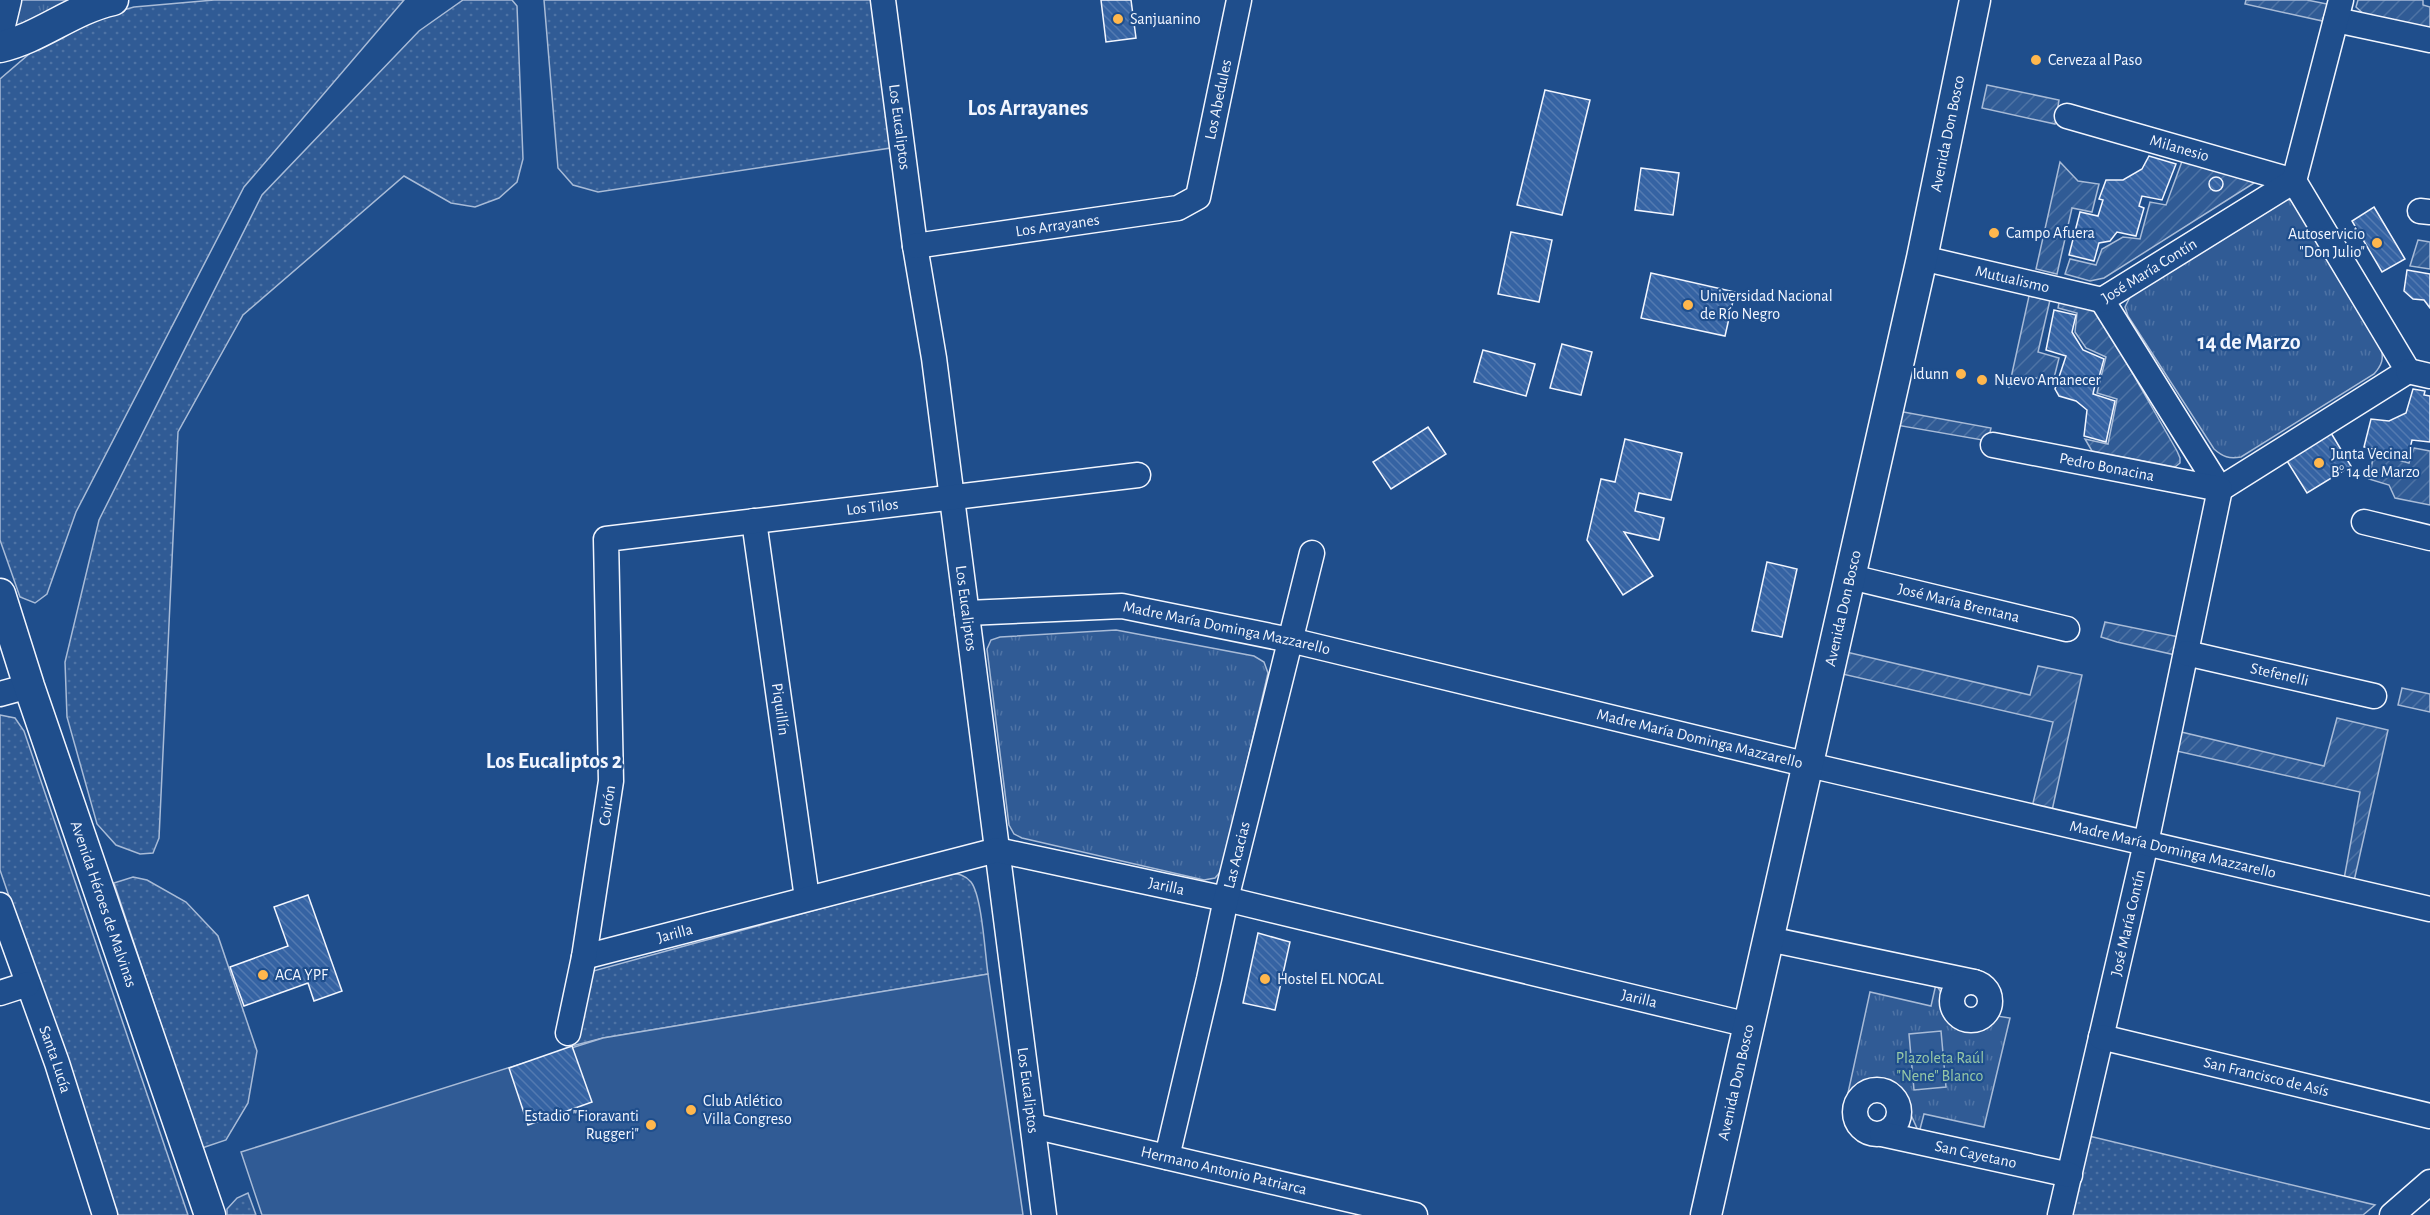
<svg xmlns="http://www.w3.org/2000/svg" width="2430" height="1215" font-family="'Alegreya Sans',sans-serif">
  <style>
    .grass { fill: url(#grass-dots); stroke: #a8bbd7; stroke-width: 1.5 }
    .park { fill: url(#park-tufts); stroke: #a8bbd7; stroke-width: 1.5 }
    .garden { fill: url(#garden-furrows); stroke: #a8bbd7; stroke-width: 1.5 }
    .pitch { fill: #305b95; stroke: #a8bbd7; stroke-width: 1.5 }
    .building { fill: url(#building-back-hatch); stroke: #f2f6ff; stroke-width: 1.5 }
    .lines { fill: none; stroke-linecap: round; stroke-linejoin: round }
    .minor-casing { stroke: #f2f6ff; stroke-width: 27 }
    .major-casing { stroke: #f2f6ff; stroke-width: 33 }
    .minor { stroke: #1f4e8c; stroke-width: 24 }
    .major { stroke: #1f4e8c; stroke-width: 30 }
    .poi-dot { fill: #ffb74d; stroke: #1f4e8c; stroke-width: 2 }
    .labels { text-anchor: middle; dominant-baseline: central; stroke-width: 4.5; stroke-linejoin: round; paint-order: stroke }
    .poi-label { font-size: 16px; fill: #f2f6ff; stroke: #1f4e8c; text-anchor: start }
    .street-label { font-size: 16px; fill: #f2f6ff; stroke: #1f4e8c }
    .park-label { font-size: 16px; fill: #97c8a6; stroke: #1f4e8c }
    .district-label { font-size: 22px; font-weight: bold; fill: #f2f6ff; stroke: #1f4e8c }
  </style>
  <defs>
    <pattern id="grass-dots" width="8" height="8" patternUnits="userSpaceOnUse" patternTransform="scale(1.5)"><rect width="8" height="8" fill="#305b95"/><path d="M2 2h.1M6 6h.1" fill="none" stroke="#4e73a5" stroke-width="1.8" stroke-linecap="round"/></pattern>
    <pattern id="park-tufts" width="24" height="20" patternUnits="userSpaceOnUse" patternTransform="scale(1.5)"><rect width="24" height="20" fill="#305b95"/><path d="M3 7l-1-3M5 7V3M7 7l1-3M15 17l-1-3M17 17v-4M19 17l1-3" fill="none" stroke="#4e73a5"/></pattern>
    <pattern id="garden-furrows" width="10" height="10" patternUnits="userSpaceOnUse" patternTransform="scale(1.5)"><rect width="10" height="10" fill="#305b95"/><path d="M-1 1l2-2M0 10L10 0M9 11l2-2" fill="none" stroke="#4e73a5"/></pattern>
    <pattern id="building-back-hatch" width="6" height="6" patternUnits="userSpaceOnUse" patternTransform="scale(1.5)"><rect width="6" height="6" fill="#3563a3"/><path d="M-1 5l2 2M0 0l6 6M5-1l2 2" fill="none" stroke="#537ab1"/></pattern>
  </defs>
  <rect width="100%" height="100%" fill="#1f4e8c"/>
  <!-- grass -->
  <g class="grass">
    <path d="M214 0H404L244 187 76 512 47 594 35 603 20 597 0 540V79L42 43 109 14 134 7Z"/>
    <path d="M463 0H512L517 6 523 159 517 182 499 198 475 207 451 203 404 176 243 315 178 432 159 838 153 853 140 854 116 845 97 824 67 717 65 662 99 520 262 195 419 31Z"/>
    <path d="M544 0H883L897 147 598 192 573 185 558 168Z"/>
    <path d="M0 715 15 718 24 731 188 1215H118L0 870Z"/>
    <path d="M950 873C959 874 965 875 971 882 982 896 985 954 988 974L603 1038 572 1046 586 973Z"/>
    <path d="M133 877 147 880 186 902 218 936 257 1051 248 1103 226 1140 202 1148 114 883Z"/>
    <path d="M2089 1136 2375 1205 2363 1215H2070Z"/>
    <path d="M248 1193 256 1215H227V1209L237 1198Z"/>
  </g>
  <!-- park -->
  <g class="park">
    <path d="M14 0H74L17 31 13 24Z"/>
    <path d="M2285 198 2292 201 2381 347C2384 359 2382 365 2374 374L2241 457C2229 459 2223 457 2214 449L2128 316 2125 307 2133 291Z"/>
    <path d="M1116 630 1254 656 1264 662 1268 673 1222 870 1215 878 1204 880 1022 838 1014 834 1009 825 987 649 991 640 1000 637Z"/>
    <path d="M1936 984C1943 994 1945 1005 1950 1015 1960 1031 1981 1025 1991 1015L2010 1018 1984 1127 1924 1114 1919 1133C1907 1105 1890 1064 1855 1095L1848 1093 1870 992 1931 1006Z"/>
  </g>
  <!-- garden -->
  <g class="garden">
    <path d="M2246 0H2307L2332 5 2327 22 2245 4Z"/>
    <path d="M2358 0H2423V5L2430 7V32L2367 17 2356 7Z"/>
    <path d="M1987 85 2059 100 2055 124 1982 108Z"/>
    <path d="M2184 156 2254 178V183L2104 278 2090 281 2065 274 2070 259 2096 265 2102 249 2123 237 2140 239 2150 202 2166 205Z"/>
    <path d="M2060 162 2078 181 2099 184 2092 212 2072 208 2057 274 2036 269Z"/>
    <path d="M2418 240 2430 242V269L2410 266Z"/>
    <path d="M2029 296 2050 300 2038 352 2059 358 2053 382 2032 377 2009 387Z"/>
    <path d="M2060 298 2084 303 2098 313 2177 451 2180 458V463L2175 467 2092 451 2085 439 2108 444 2117 399 2097 393 2106 357 2086 348 2075 332 2077 313 2058 308Z"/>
    <path d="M1898 411 1991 428 1988 441 1896 425Z"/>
    <path d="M2414 448 2430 451V505L2395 498 2389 485 2369 479 2374 453 2409 463Z"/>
    <path d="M2105 622 2184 638 2180 656 2117 642 2101 637Z"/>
    <path d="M1842 651 2030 695 2038 666 2082 675 2051 815 2031 811 2053 722 1838 673Z"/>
    <path d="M2402 688 2430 694V712L2398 705Z"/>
    <path d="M2337 718 2388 730 2354 881 2344 879 2360 792 2172 750 2177 731 2324 766Z"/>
  </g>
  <!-- pitch -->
  <g class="pitch">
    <path d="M988 974 1023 1215H262L241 1152 603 1038Z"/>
    <path d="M1941 1031 1946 1087 1914 1090 1909 1034Z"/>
  </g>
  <!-- building -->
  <g class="building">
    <path d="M1101 0H1131L1136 38 1106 42Z"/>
    <path d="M1545 90 1590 100 1562 215 1517 205Z"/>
    <path d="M2149 156 2176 164 2162 200 2142 196 2139 206 2144 208 2136 236 2117 232 2110 241 2099 243 2094 261 2069 255 2080 212 2098 216 2103 200 2099 199 2106 180H2123L2142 169Z"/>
    <path d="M1641 168 1679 173 1673 215 1635 210Z"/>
    <circle cx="2216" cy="184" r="7"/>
    <path d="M2374 207 2405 259 2382 272 2352 221Z"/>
    <path d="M1511 232 1552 240 1539 302 1498 294Z"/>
    <path d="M2407 270 2430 274V308L2424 300 2413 299 2404 291Z"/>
    <path d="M1651 273 1735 292 1725 336 1641 318Z"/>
    <path d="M2054 310 2076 315 2072 332 2083 350 2104 359 2098 381 2096 380 2093 394 2115 401 2106 442 2084 436 2087 410 2076 401 2059 396 2055 389 2066 356 2046 350Z"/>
    <path d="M1562 344 1592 352 1581 395 1550 388Z"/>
    <path d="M1483 350 1535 364 1526 396 1474 382Z"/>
    <path d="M2413 389 2425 391 2424 395 2430 396V442L2412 440 2408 457 2364 447 2371 419 2389 421 2406 413Z"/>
    <path d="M1428 427 1446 454 1391 489 1373 462Z"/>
    <path d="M2331 433 2351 466 2307 493 2287 461Z"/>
    <path d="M1625 439 1682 453 1671 500 1639 493 1635 511 1664 518 1659 540 1624 532 1653 576 1623 595 1587 540 1601 479 1615 482Z"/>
    <path d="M1767 562 1797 569 1782 637 1752 631Z"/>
    <path d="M308 895 342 991 314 1001 308 983 244 1006 230 967 288 946 274 907Z"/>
    <path d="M1258 933 1290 942 1275 1010 1243 1003Z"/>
    <path d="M572 1046 592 1102 528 1125 509 1068Z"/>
  </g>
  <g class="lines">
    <defs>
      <g id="minor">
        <path id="s1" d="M883 0 915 246 934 358 1044 1215"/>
        <path d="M2336 20 2430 40"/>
        <path id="s2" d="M2067 116 2294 181"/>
        <path id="s3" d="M2294 181 2408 371 2220 489 2102 300 2294 181 2341 0"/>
        <path d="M2420 211 2430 212"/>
        <path id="s4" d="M915 246 1178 208 1198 197 1239 0"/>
        <path id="s5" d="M1922 258 2102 300"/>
        <path d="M2408 371 2430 376"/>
        <path id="s6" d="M1993 445 2220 489 2146 843 2060 1215"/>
        <path id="s7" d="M754 521 807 898"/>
        <path d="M2364 522 2430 538"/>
        <path id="s8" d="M1851 577 2067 629"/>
        <path id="s9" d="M967 613 1122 606 1290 640 1809 765 2430 909"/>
        <path id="s10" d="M2186 653 2374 696"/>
        <path d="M0 694 29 686"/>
        <path id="s11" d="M0 905 57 1063 105 1215"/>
        <path d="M1769 939 1974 982"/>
        <path id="s12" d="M584 957 997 850 1226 899 1749 1025"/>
        <circle cx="1971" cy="1001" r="19"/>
        <path d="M0 993 28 984"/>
        <path id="s13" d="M568 1033 584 957 611 781 606 539 1138 475"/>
        <path id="s14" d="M2101 1037 2430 1116"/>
        <circle cx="1877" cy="1112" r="22"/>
        <path id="s15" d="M1033 1126 1415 1215"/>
        <path id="s16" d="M1882 1134 2070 1175"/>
        <path id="s17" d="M1167 1157 1209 979 1226 899 1312 553"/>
        <path d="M2392 1215 2430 1182"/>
      </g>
      <g id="major">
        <path d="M0 25 6 0"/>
        <path d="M0 47C40 38 72 9 113 0"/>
        <path id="s18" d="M0 594 29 686 210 1215"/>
        <path id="s19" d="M1706 1215 1922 258 1975 0"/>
      </g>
    </defs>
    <!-- minor casing -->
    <use href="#minor" class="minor-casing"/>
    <!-- major casing -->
    <use href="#major" class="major-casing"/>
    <!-- minor -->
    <use href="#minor" class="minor"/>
    <!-- major -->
    <use href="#major" class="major"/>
  </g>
  <!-- markers -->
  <g class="poi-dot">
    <circle cx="1118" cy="19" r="6"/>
    <circle cx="2036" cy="60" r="6"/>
    <circle cx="1994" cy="233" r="6"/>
    <circle cx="2377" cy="243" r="6"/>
    <circle cx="1688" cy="305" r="6"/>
    <circle cx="1961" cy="374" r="6"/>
    <circle cx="1982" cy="380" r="6"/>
    <circle cx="2319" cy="463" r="6"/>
    <circle cx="263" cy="975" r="6"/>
    <circle cx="1265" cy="979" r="6"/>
    <circle cx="691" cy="1110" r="6"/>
    <circle cx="651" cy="1125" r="6"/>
  </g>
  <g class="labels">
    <!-- poi labels -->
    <g class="poi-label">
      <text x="1130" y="19">Sanjuanino</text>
      <text x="2048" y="60">Cerveza al Paso</text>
      <text x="2006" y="233">Campo Afuera</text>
      <text x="2365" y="234" text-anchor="end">Autoservicio<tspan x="2365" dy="18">"Don Julio"</tspan></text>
      <text x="1700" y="296">Universidad Nacional<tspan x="1700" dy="18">de Río Negro</tspan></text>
      <text x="1949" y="374" text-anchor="end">Idunn</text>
      <text x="1994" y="380">Nuevo Amanecer</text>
      <text x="2331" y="454">Junta Vecinal<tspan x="2331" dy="18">B° 14 de Marzo</tspan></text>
      <text x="275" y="975">ACA YPF</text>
      <text x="1277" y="979">Hostel EL NOGAL</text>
      <text x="703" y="1101">Club Atlético<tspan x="703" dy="18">Villa Congreso</tspan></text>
      <text x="639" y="1116" text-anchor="end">Estadio "Fioravanti<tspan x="639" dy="18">Ruggeri"</tspan></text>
    </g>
    <!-- street labels -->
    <g class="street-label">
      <text stroke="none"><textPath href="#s4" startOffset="388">Los Abedules</textPath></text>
      <text stroke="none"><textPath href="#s1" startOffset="128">Los Eucaliptos</textPath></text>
      <text stroke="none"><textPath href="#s19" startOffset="1108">Avenida Don Bosco</textPath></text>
      <text stroke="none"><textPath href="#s2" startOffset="117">Milanesio</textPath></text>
      <text stroke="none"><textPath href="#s4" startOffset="144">Los Arrayanes</textPath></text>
      <text stroke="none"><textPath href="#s3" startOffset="722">José María Contín</textPath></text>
      <text stroke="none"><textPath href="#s5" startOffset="93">Mutualismo</textPath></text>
      <text stroke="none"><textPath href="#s6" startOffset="116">Pedro Bonacina</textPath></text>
      <text stroke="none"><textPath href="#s13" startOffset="766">Los Tilos</textPath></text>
      <text stroke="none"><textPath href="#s8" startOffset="111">José María Brentana</textPath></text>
      <text stroke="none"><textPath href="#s1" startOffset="614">Los Eucaliptos</textPath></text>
      <text stroke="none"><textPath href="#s19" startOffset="622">Avenida Don Bosco</textPath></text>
      <text stroke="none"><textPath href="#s9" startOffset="262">Madre María Dominga Mazzarello</textPath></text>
      <text stroke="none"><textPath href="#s10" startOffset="96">Stefenelli</textPath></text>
      <text stroke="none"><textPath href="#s7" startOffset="190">Piquillín</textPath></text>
      <text stroke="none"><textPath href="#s9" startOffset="748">Madre María Dominga Mazzarello</textPath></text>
      <text stroke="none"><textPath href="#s13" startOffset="231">Coirón</textPath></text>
      <text stroke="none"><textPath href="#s9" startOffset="1234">Madre María Dominga Mazzarello</textPath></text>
      <text stroke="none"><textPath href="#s17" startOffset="310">Las Acacias</textPath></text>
      <text stroke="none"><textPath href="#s12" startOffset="600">Jarilla</textPath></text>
      <text stroke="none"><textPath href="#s18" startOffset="327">Avenida Héroes de Malvinas</textPath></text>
      <text transform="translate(2128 923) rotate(-77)">José María Contín</text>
      <text stroke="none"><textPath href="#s12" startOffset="94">Jarilla</textPath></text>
      <text stroke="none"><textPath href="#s12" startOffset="1086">Jarilla</textPath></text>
      <text stroke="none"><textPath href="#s11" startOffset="164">Santa Lucía</textPath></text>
      <text stroke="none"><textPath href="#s14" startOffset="170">San Francisco de Asís</textPath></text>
      <text stroke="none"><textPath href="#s19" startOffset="136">Avenida Don Bosco</textPath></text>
      <text stroke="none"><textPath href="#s1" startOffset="1100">Los Eucaliptos</textPath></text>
      <text stroke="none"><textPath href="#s16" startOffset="96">San Cayetano</textPath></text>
      <text stroke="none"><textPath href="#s15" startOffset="196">Hermano Antonio Patriarca</textPath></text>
    </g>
    <!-- park labels -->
    <g class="park-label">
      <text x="1940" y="1058">Plazoleta Raúl<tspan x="1940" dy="18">"Nene" Blanco</tspan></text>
    </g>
    <!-- district labels -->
    <g class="district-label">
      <text x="1028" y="108">Los Arrayanes</text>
      <text x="2249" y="342">14 de Marzo</text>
      <text x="554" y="761">Los Eucaliptos 2</text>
    </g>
  </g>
</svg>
